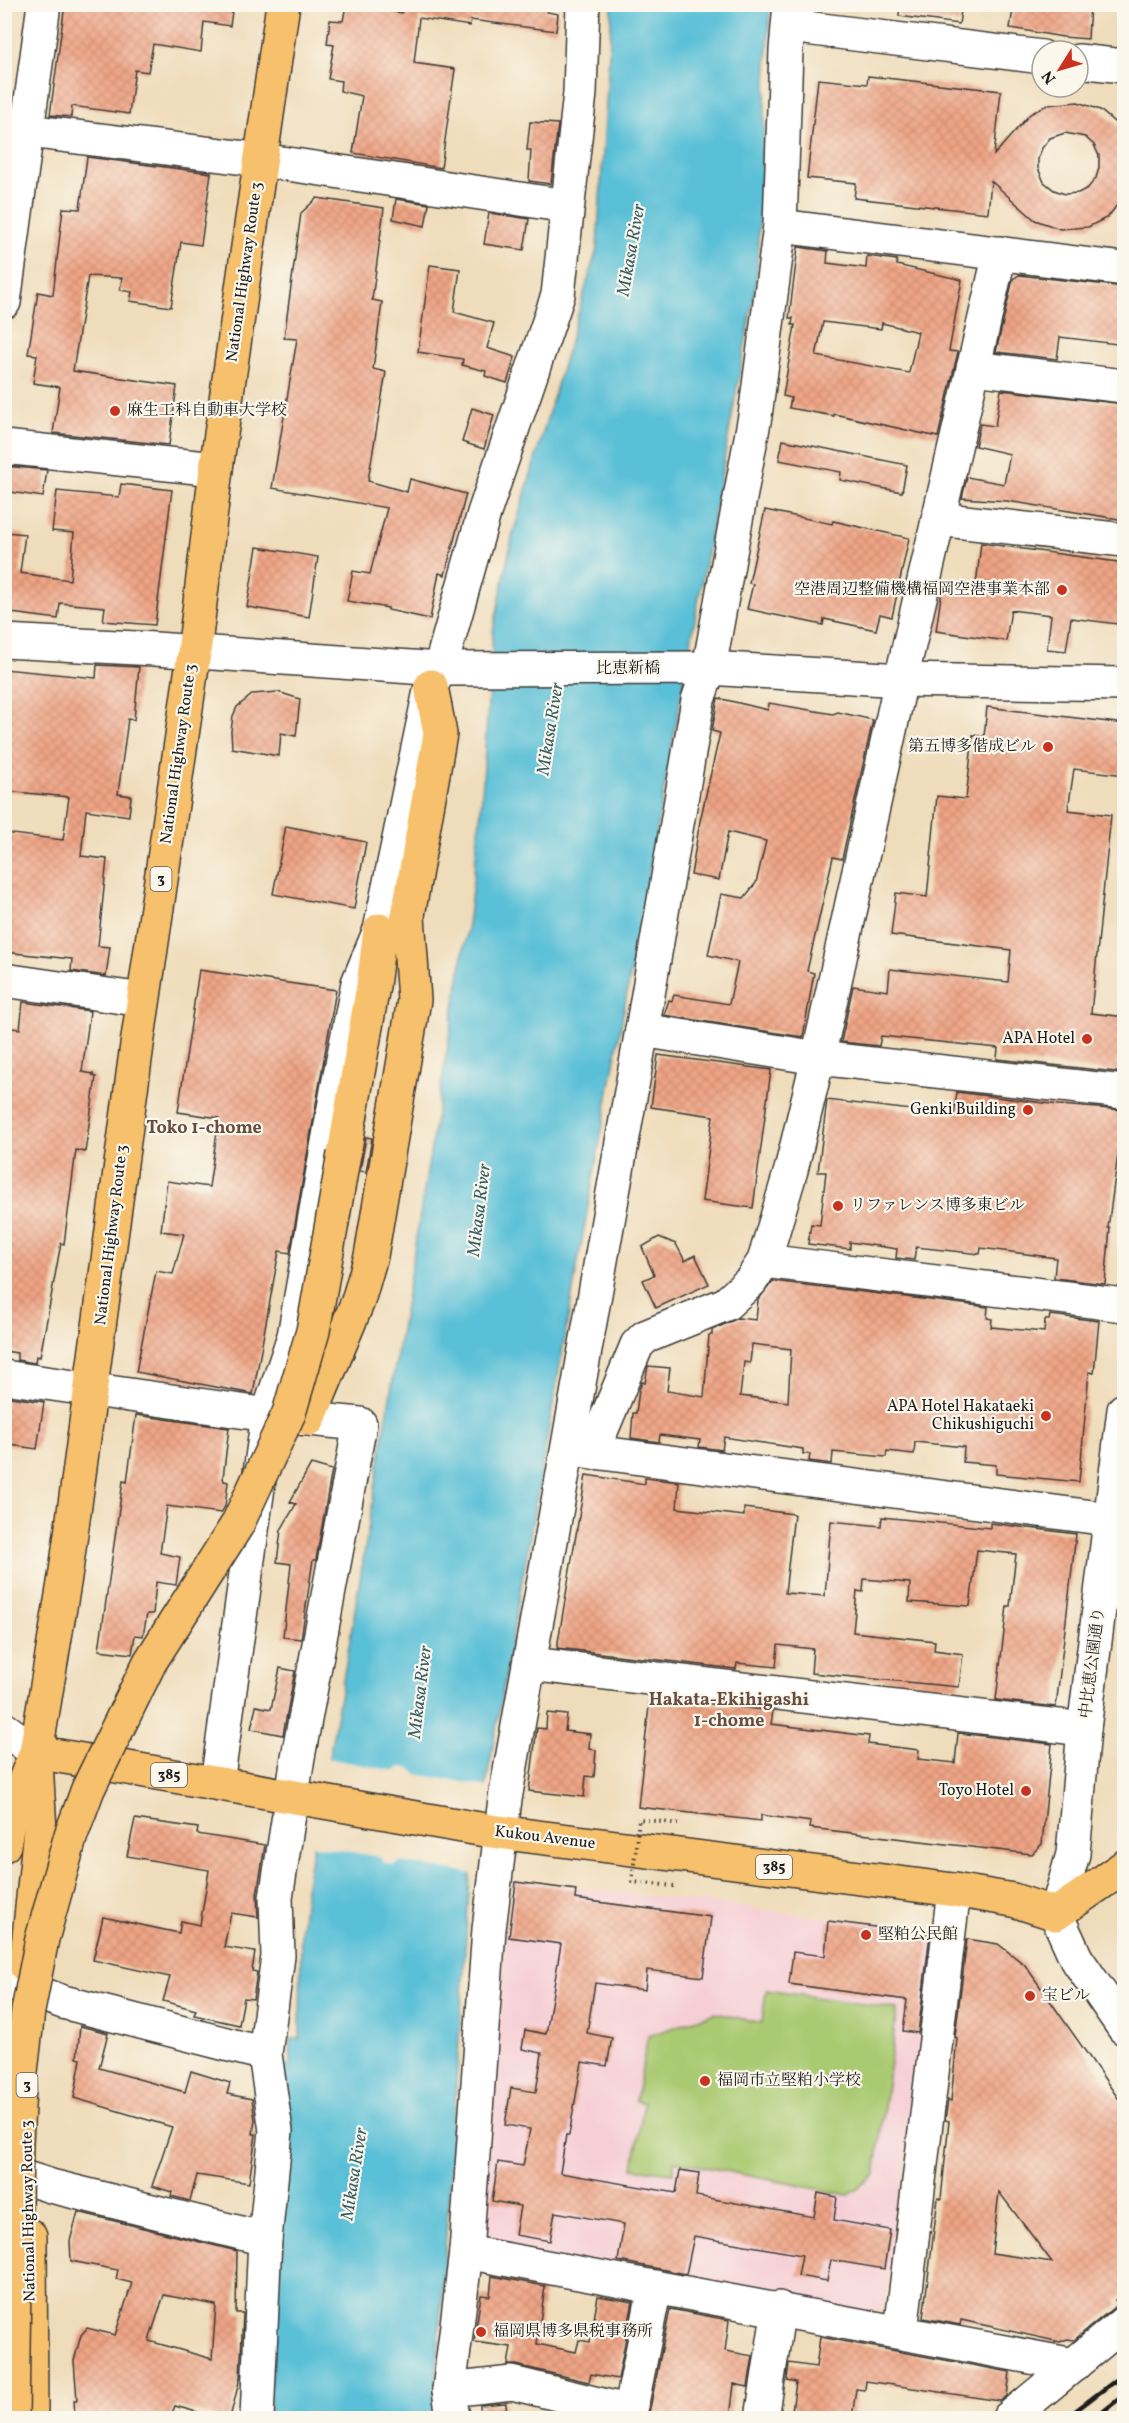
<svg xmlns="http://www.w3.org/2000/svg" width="1129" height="2423" font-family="Vollkorn,'Noto Serif JP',serif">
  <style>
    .built { fill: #f6cfd6 }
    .park { fill: #aaca72; stroke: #637347; stroke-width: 1.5 }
    .water { fill: #5ac0d7; stroke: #3b6e7a; stroke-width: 1.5 }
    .pier { fill: #efdcba }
    .building { fill: url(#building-cross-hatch); fill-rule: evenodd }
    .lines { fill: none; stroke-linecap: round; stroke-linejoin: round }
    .minor-casing { stroke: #3c3934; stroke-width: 36 }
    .highway-casing { stroke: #3c3934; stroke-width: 36 }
    .minor { stroke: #fff; stroke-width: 33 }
    .highway { stroke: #f7c06c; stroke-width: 33 }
    .rail { stroke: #1c1c1c; stroke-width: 4.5 }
    .highway-bridge-casing { stroke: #3c3934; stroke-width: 36; stroke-linecap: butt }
    .path-bridge { stroke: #3c3934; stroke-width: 4; stroke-dasharray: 1.5 4.5; stroke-linecap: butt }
    .highway-bridge { stroke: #f7c06c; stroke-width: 33 }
    .poi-dot { fill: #c8321e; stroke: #fbf7ec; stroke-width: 2 }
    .labels { text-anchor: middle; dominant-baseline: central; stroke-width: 4.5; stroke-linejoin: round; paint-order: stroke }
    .shield { fill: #fbf7ec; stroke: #5f5e5a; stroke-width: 1.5 }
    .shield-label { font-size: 15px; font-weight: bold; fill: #1c1c1c }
    .street-label { font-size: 16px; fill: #1c1c1c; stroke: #fbf7ec }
    .poi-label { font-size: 16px; fill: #1c1c1c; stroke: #fbf7ec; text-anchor: start }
    .water-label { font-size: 18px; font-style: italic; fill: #355e67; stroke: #fbf7ec }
    .neighbourhood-label { font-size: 18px; font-weight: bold; fill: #664c41; stroke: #fbf7ec }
  </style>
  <defs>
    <pattern id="building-cross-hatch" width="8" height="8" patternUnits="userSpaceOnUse" patternTransform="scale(1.5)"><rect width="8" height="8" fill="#efa485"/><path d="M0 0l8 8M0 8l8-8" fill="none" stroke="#cc8d72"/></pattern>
  </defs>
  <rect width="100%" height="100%" fill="#fbf7ec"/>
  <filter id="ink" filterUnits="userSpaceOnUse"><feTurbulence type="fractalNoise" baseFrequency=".0167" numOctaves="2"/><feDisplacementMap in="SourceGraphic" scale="12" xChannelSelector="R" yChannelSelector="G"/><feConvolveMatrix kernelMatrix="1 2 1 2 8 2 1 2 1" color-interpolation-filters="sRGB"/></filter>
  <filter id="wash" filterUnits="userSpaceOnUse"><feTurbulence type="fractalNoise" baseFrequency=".008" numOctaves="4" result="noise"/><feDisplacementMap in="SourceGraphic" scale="24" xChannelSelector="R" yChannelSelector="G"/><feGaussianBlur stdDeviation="1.35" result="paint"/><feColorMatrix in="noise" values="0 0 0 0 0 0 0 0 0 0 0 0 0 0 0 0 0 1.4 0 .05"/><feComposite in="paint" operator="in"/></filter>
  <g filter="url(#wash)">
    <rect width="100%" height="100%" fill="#efdcba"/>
    <!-- built -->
    <path class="built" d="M514 1880 939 1931 885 2305 869 2317 497 2246 475 2227 504 1939Z"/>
    <!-- park -->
    <path class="park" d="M766 1990 897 2009 875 2175 848 2195 674 2161 673 2173 633 2168 644 2103 636 2101 648 2036 715 2013 762 2023Z"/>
    <!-- water -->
    <path class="water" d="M612 5H770L756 284 579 1256 470 1877 436 2384 438 2418H268L286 2132 284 2066 291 2064 290 2039H300L301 1929 307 1879 348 1652 469 917 481 810 493 631 512 538 597 249Z"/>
    <!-- pier -->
    <path class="pier" d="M326 1758 395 1771 401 1767 411 1769 416 1774 489 1787 474 1874 400 1862 393 1865 384 1863 380 1857 310 1845Z"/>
    <g id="blocks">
      <!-- building -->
      <g class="building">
        <path d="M65 4H233L230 26 204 22 201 52 153 44 148 72 135 70 129 114 72 106 71 117 50 115Z"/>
        <path d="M403 4H548L547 12 558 14 556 31 471 20 470 26 419 18 414 63 455 69 441 168 353 153 362 96 340 91 341 81 328 79 334 45 327 44 330 20 343 21 346 5 402 13Z"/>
        <path d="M900 4H962L959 24 899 16Z"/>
        <path d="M1014 4H1090L1088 39 1063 37 1010 28Z"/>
        <path d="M868 76 1001 91 994 155 1030 114 1047 105 1078 102 1100 110 1120 127 1125 138V195L1108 217 1088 227 1060 229 1035 220 991 181 988 213 854 198 856 183 807 178 818 79 867 84ZM1065 133 1085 137 1094 145 1099 156V168L1096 178 1088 188 1078 193 1065 194 1054 190 1044 182 1038 168V159L1042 148 1050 138Z"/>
        <path d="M530 122 558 124 551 184 529 181 531 150H527Z"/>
        <path d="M87 157 211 173 201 245 181 242 171 307 130 301 132 292 120 290 122 278 88 276 73 371 177 386 169 445 53 433 60 387 33 383 37 355 28 354 38 292 53 295 63 208 80 209Z"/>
        <path d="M317 198 384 208 372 300 382 302 373 369 386 372 368 481 407 492 410 479 466 494 445 575 439 573 430 619 388 610V608L347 601 353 571 370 574 387 508 272 488 297 339 284 338 301 213Z"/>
        <path d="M396 199 429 204 425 226 393 219Z"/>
        <path d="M489 213 529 219 524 250 484 244Z"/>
        <path d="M798 247 828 251 827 263 866 268 867 256 897 260V265L962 280 949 351 958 352 938 437 834 414V416L789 408 791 398 783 396 795 325H792L793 318H789ZM823 322 881 329 882 323 918 332 909 373 816 356Z"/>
        <path d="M430 265 460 269 454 312 494 323 487 348 515 357 507 383 485 376 486 371 462 365 463 359 418 352Z"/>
        <path d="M1019 275 1125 287V345L1060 337 1057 359 996 352 1013 279Z"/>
        <path d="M1001 390 1125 404V520L1007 501 962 498 967 477 1004 484 1010 454 975 446 980 424 995 426Z"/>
        <path d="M472 408 494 415 484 449 462 442Z"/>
        <path d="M783 440 907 465 902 492 840 480 841 472 779 460Z"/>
        <path d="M4 466 47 470 43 497 4 491Z"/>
        <path d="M121 484 172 490 155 625 103 621 105 607 60 603 58 619 4 612 6 532 25 534 20 573 70 580 74 533 52 531 57 491 119 497Z"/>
        <path d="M765 510 832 524 833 521 909 538 892 617 880 614 876 630 824 619 823 625 747 609 753 584 749 583Z"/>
        <path d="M981 543 1125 563V625L1071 618 1066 651 1047 649 1051 615 1011 610 1006 641 936 631 942 589 975 593Z"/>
        <path d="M257 547 318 557 309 617 247 607Z"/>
        <path d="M97 665 139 667 134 720 128 719 118 794 131 796 129 816 86 810 81 856 107 859 98 946 110 947 106 976 71 971 72 959 4 952V833L63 840 69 797 4 791V669L96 678Z"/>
        <path d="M278 692 300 699 296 736 281 733 279 756 232 748 231 731 233 716 237 707 253 694Z"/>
        <path d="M718 698 768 710 769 703 833 714 838 712 873 720 842 859 833 857 807 971 814 973 803 1037 664 1015 669 1000 672 1001 674 995 729 1004 738 962 708 955 721 894 744 898 756 883 766 841 728 832 719 880 691 875 700 821 720 733 712 731Z"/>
        <path d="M987 707 1125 724V775L1074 769 1068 810 1111 815 1091 1013 1125 1017V1073L997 1059 998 1048 881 1036 879 1046 841 1042 853 986 888 991 890 969 1008 982 1011 950 891 935 896 893 927 897 937 796 966 799 973 735 984 737Z"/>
        <path d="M286 826 366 842 354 909 273 894Z"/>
        <path d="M199 970 336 990 290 1253 279 1251 253 1394 136 1372 156 1271 173 1274 184 1234 161 1231 167 1181 209 1187 219 1118 178 1112Z"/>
        <path d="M23 1002 90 1011 82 1072 93 1074V1076L96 1077 85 1152 76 1150 64 1244 61 1243 40 1357 36 1356 35 1363 17 1360V1353L4 1351V1027L20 1029Z"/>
        <path d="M658 1055 771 1070 753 1208 702 1201 713 1116 651 1107Z"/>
        <path d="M957 1092 1059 1105 1124 1110 1108 1228H1110L1105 1284 1054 1278 1056 1258 981 1248 980 1254 916 1247 914 1260 896 1258 897 1249 850 1242V1249L808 1244 811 1224 820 1225 826 1172H818L827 1100 954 1115Z"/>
        <path d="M366 1137 372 1138 366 1172 360 1171Z"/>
        <path d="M659 1237 676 1244 685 1261 695 1255 709 1284 656 1308 643 1280 654 1275 642 1247Z"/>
        <path d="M773 1281 988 1307 987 1318 992 1319 991 1327 1044 1332 1045 1320H1049L1050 1315 1099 1321 1094 1373 1089 1372 1079 1482 996 1474V1465L963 1462 964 1447 915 1442 914 1454 887 1451 886 1457 833 1452 832 1464 809 1461 810 1454H803V1449L724 1437 722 1450 699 1447 700 1440 660 1435 659 1442 631 1438 633 1413H636L639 1390 642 1382 645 1383 648 1366 670 1368 667 1391 704 1397 709 1335H712V1330L738 1318 756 1320 758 1300ZM752 1344 791 1349 788 1402 740 1396 744 1362 750 1363Z"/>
        <path d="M4 1396 44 1402 37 1449 4 1444Z"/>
        <path d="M136 1415 229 1428 223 1478 224 1481 228 1482 225 1506 221 1513 167 1506 160 1553 180 1557 176 1585 156 1582 153 1614H147L143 1636 135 1635 132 1654 99 1650 123 1481 127 1482Z"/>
        <path d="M311 1464 332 1470 316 1560H313L301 1639 283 1637 291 1564 277 1562 281 1530 296 1504 290 1502Z"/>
        <path d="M586 1475 645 1484V1478L679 1482 677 1508 744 1516V1508L794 1514 785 1593 825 1596 831 1521 881 1526 882 1517 990 1528V1523L1076 1534 1056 1707 996 1700 1007 1606H1010L1016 1554 977 1550 970 1606 909 1602 910 1583 864 1579 863 1592 857 1591 853 1632 935 1641 934 1650 963 1654 959 1687 811 1673 813 1649 778 1645 776 1667 737 1663 736 1669 557 1648Z"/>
        <path d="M280 1668 295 1671 283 1735 251 1729 256 1706 271 1709Z"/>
        <path d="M650 1697 773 1711 771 1724 869 1736 868 1744 919 1750 918 1759 955 1763 958 1733 1052 1744 1042 1844 1032 1854 810 1828 811 1822 761 1815V1821L638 1807Z"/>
        <path d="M547 1713 567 1715 565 1731 590 1734 589 1749 596 1750 594 1777 586 1776 584 1797 529 1791 537 1728 546 1729Z"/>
        <path d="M135 1819 198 1828 197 1834 265 1845 257 1895 258 1917 231 1913 224 1947 255 1952 252 1971 257 1972 253 1999 244 1998 239 2025 194 2015 196 2010 163 2001 170 1977 93 1960 103 1917 179 1933 181 1921 200 1925 209 1870 127 1856Z"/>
        <path d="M516 1882 576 1890 575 1899 711 1917 703 1977 647 1970 645 1990 595 1983 587 2033 612 2038 607 2066 582 2062 569 2135H566L560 2173 676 2193 680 2170 699 2173 696 2196 814 2217 818 2193 837 2197 834 2220 890 2230 884 2269 831 2260 827 2281 798 2276 802 2255 694 2236 686 2274 618 2261 624 2224 555 2212 550 2241 515 2235 520 2206 492 2201 498 2162 523 2166 530 2129 505 2125 511 2088 536 2092 542 2053 522 2049 525 2030 546 2034 561 1944 509 1937Z"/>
        <path d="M828 1921 930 1934 918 2033 903 2031 907 2000 789 1984 793 1952 825 1956Z"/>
        <path d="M967 1939 998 1944 1025 1965 1125 2108V2294L1115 2300 1118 2304 1074 2340 1067 2339 1060 2342 961 2320 960 2325 923 2318 938 2198 941 2199 949 2121 945 2120 948 2100 951 2101 957 2038 955 2037ZM999 2192 1052 2262 992 2253Z"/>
        <path d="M80 2026 108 2033 99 2068 185 2092 191 2071 230 2083 227 2094 252 2099 255 2120 253 2134H256L249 2183 197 2175 190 2201 171 2196 172 2192 152 2186 172 2127 74 2098 81 2059 77 2058Z"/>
        <path d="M78 2212 237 2251 236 2313H243L240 2378 230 2418H219L175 2406 170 2418H75L74 2400H77L74 2361 81 2335 87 2328 115 2335 132 2283 116 2279 118 2270 71 2261 70 2241ZM164 2295 216 2305 212 2359 149 2341Z"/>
        <path d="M492 2276 545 2286 537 2344 576 2352 579 2340 590 2342 598 2296 633 2302 618 2379 591 2374 589 2382 516 2365H508L511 2347 474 2342 481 2295 490 2296Z"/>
        <path d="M670 2309 729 2320 725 2351 753 2356 748 2387 734 2384 730 2418H648Z"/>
        <path d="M820 2337 1010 2372 1007 2396 1000 2401 866 2381 865 2390 856 2389 852 2418H791L796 2382 787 2380 789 2363 816 2367Z"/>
        <path d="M506 2403 507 2418H481L480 2405Z"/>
        <path d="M554 2412 578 2418H553Z"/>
      </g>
    </g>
  </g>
  <g filter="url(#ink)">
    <use href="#blocks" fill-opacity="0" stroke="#3c3934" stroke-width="1.5"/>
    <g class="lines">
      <defs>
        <g id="minor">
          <path d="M789 26 1042 57"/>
          <path d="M1078 61 1124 66"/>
          <path d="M4 128 261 160 567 206"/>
          <path d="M780 226 1124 269"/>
          <path d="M4 302 44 4"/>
          <path d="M973 368 1124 386"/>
          <path d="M4 447 216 469"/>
          <path d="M938 519 1124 540"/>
          <path d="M4 641 155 649 440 669 709 668 901 680 1124 684"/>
          <path d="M4 980 143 1000"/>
          <path d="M642 1030 818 1058 1124 1092"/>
          <path d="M764 1261 1124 1305"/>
          <path d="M4 1377 268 1415 360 1424 298 1757 276 1898 278 1956 265 2054 276 2131 265 2239 257 2418"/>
          <path d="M1124 1410 1084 1729 1073 1854 1056 1914 1076 1958 1124 2028"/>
          <path d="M571 1449 1124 1521"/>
          <path d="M592 1453 637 1345 645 1337 726 1304 751 1281 764 1261 791 1170 818 1058 901 680 1000 253"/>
          <path d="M530 1664 1084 1729"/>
          <path d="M4 1729 36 1752"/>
          <path d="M217 1783 268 1415 294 1336 338 1085 358 983 380 930 431 686 440 669 484 513 558 295 580 93 583 4"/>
          <path d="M4 1981 63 2002 265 2054"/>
          <path d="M4 2171 51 2186 265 2239"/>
          <path d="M466 2252 1074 2365"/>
          <path d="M901 2331 954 1890"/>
          <path d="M449 2390 512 2383 631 2412"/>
          <path d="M453 2418 449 2390 466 2252 489 1929 505 1799 642 1030 698 700 709 668 755 416 780 226 786 50 790 4"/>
          <path d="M629 2418 655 2287"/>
          <path d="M762 2418 779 2308"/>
          <path d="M1009 2418 1124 2323"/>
        </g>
        <g id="highway">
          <path d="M404 938 440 734 431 686"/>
          <path d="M344 1154 373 986 380 930"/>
          <path d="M309 1419 358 1301 371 1256 414 1000 408 917"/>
          <path d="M36 1752 491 1831 954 1890 1013 1900 1056 1914 1124 1867"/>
          <path d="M4 1845 8 1823 36 1752 66 1571 137 1045 194 653 216 469 283 4"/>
          <path d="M26 1966 40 1830 36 1763"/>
          <path d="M30 2236 31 2418"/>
        </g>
      </defs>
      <!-- minor casing -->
      <use href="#minor" class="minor-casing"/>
      <!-- highway casing -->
      <use href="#highway" class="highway-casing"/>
      <!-- minor -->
      <use href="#minor" class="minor"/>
      <!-- highway -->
      <use href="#highway" class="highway"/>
      <!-- rail -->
      <g class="rail">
        <path d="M1066 2418 1124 2374"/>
        <path d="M1095 2418 1124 2395"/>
      </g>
      <defs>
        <path id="highway-bridge" d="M12 2418 16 2143 19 2089 28 2011 42 1939 71 1835 88 1789 150 1662 237 1525 289 1413 313 1331 344 1154"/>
      </defs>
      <!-- highway-bridge casing -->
      <use href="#highway-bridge" class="highway-bridge-casing"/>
      <!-- path-bridge -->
      <path class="path-bridge" d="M674 1886 632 1882 639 1819 678 1824"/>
      <!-- highway-bridge -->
      <use href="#highway-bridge" class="highway-bridge"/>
    </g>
  </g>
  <!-- markers -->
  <g class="poi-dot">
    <circle cx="115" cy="411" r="6"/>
    <circle cx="1062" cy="590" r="6"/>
    <circle cx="1048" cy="747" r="6"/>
    <circle cx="1087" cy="1039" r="6"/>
    <circle cx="1028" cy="1110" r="6"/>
    <circle cx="838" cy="1206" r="6"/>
    <circle cx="1046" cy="1416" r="6"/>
    <circle cx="1026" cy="1791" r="6"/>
    <circle cx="866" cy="1935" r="6"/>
    <circle cx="1030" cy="1996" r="6"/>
    <circle cx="705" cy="2081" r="6"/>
    <circle cx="481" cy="2332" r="6"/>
  </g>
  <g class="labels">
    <!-- shield labels -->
    <g class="shield">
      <rect x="150.5" y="867" width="21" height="24" rx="4.5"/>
      <rect x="151" y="1763" width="36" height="24" rx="4.5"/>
      <rect x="756" y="1855" width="36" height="24" rx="4.5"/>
      <rect x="16.5" y="2073" width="21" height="24" rx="4.5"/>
    </g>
    <g class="shield-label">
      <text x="161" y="879">3</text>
      <text x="169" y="1775">385</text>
      <text x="774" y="1867">385</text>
      <text x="27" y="2085">3</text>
    </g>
    <!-- street labels -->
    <g class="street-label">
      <text transform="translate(245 272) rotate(-82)">National Highway Route 3</text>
      <text x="628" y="669">比恵新橋</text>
      <text transform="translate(179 754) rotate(-82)">National Highway Route 3</text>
      <text transform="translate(112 1235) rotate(-83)">National Highway Route 3</text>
      <text transform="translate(1093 1663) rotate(-83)">中比恵公園通り</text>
      <text transform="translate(545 1838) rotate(7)">Kukou Avenue</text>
      <text transform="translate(29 2211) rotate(-91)">National Highway Route 3</text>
    </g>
    <!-- poi labels -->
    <g class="poi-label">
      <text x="127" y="411">麻生工科自動車大学校</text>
      <text x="1050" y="590" text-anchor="end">空港周辺整備機構福岡空港事業本部</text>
      <text x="1036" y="747" text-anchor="end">第五博多偕成ビル</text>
      <text x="1075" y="1039" text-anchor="end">APA Hotel</text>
      <text x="1016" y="1110" text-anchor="end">Genki Building</text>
      <text x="850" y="1206">リファレンス博多東ビル</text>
      <text x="1034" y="1407" text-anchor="end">APA Hotel Hakataeki<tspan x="1034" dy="18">Chikushiguchi</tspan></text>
      <text x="1014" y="1791" text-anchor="end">Toyo Hotel</text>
      <text x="878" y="1935">堅粕公民館</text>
      <text x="1042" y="1996">宝ビル</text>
      <text x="717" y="2081">福岡市立堅粕小学校</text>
      <text x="493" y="2332">福岡県博多県税事務所</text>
    </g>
    <!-- water labels -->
    <g class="water-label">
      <text transform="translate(632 250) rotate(-80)">Mikasa River</text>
      <text transform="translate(551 729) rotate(-81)">Mikasa River</text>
      <text transform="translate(480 1210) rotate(-83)">Mikasa River</text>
      <text transform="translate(421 1692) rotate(-83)">Mikasa River</text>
      <text transform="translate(355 2174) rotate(-81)">Mikasa River</text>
    </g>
    <!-- neighbourhood labels -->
    <g class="neighbourhood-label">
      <text x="204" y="1128">Toko 1-chome</text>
      <text x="729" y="1700">Hakata-Ekihigashi<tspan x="729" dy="21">1-chome</tspan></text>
    </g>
  </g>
  <!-- margin -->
  <rect width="1129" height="2423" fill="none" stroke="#fbf7ec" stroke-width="24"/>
  <!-- north arrow -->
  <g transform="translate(1060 69) rotate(233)"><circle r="28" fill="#fbf7ec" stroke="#a29f99" stroke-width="1.5"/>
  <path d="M0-4.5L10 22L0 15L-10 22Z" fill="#c8321e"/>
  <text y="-9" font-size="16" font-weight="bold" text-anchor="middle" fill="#1c1c1c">N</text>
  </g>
</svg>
